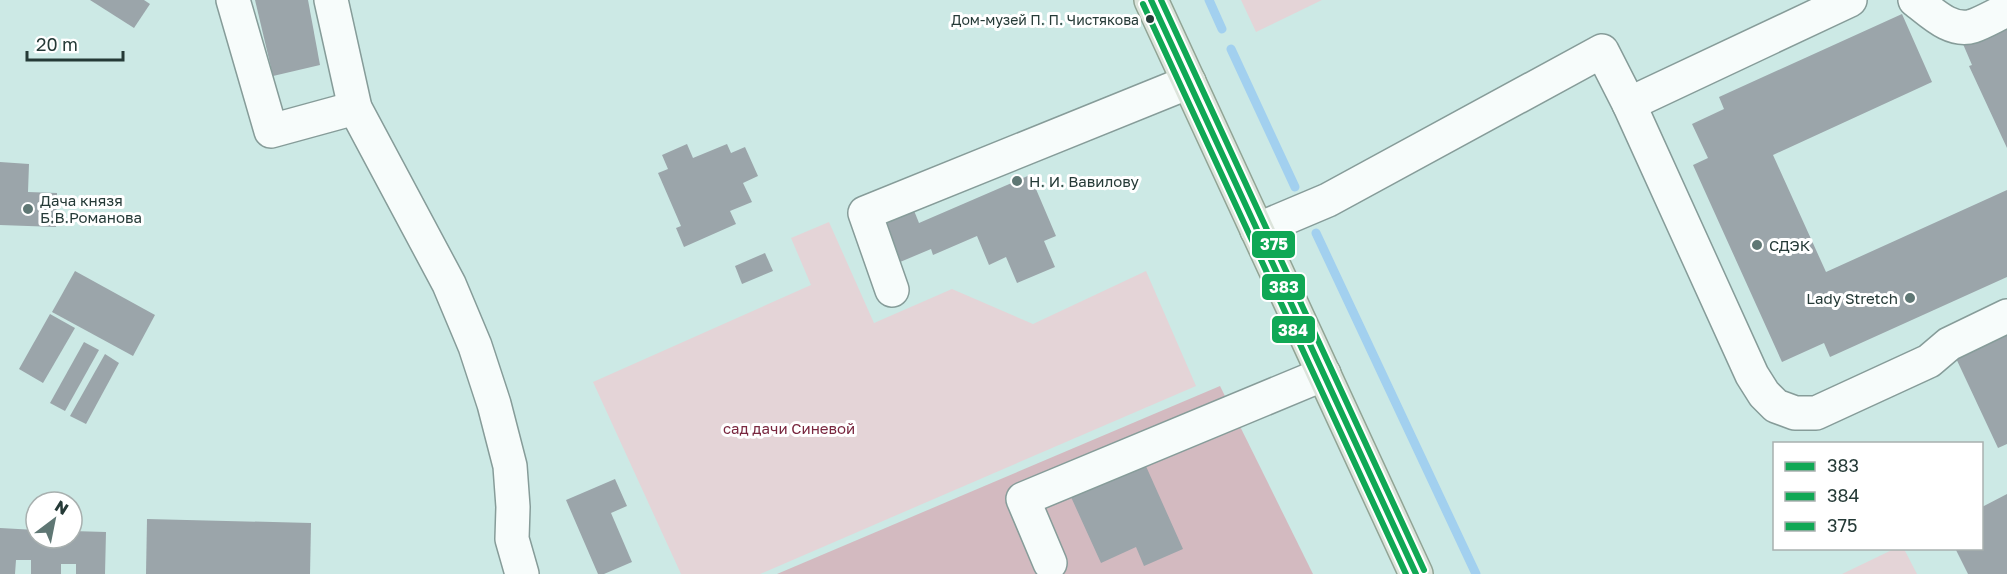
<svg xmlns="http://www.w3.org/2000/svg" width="2007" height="574" font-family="'Golos Text',sans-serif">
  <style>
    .green { fill: #e4d4d7 }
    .forest { fill: #d3bac0 }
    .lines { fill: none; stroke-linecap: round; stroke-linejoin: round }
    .stream { stroke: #a2d0ef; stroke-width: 9 }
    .building { fill: #9ba5aa }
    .minor-casing { stroke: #869c99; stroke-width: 36 }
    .major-casing { stroke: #91a495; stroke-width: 36 }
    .minor { stroke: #f7fcfb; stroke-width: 33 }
    .major { stroke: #dce4db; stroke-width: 33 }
    .bus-1-casing { stroke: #fff; stroke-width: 10 }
    .bus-2-casing { stroke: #fff; stroke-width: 10 }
    .bus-3-casing { stroke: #fff; stroke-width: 10 }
    .bus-1 { stroke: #10a855; stroke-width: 6 }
    .bus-2 { stroke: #10a855; stroke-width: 6 }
    .bus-3 { stroke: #10a855; stroke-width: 6 }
    .bus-dot { fill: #253a37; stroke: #fff; stroke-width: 2 }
    .poi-dot { fill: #5f7774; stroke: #fff; stroke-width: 2 }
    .labels { text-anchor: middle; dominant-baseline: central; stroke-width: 6; stroke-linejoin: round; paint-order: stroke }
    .bus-label { font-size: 14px; fill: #253a37; stroke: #fff; text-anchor: end }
    .poi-label { font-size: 15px; fill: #253a37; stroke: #fff; text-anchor: start }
    .park-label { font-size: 15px; fill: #79273f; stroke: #fff }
    .line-badge { stroke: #fff; stroke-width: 2 }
    .badge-label { font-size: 16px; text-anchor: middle; font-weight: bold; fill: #fff }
  </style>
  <rect width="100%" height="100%" fill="#cce9e5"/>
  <!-- green -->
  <g class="green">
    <path d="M1241 0H1322L1256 32Z"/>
    <path d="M829 222 874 323 952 289 1033 324 1146 271 1196 386 760 574H681L593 382 811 285 791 238Z"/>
    <path d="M1894 549H1904L1917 574H1842Z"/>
  </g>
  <!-- forest -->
  <path class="forest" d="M1220 386 1313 574H777Z"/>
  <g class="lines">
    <!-- stream -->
    <g class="stream">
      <path d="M1209 0 1222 29"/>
      <path d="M1231 49 1295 187"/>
      <path d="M1316 233 1476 574"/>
    </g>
  </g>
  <!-- building -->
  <g class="building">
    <path d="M90 0H144L150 4 134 28Z"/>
    <path d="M255 0H308L320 65 273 76Z"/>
    <path d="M1902 14 1932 82 1773 155 1826 272 2007 190V277L1830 357 1824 343 1782 362 1693 165 1708 158 1692 124 1724 109 1719 97Z"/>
    <path d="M2007 24V148L1969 66 1972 65 1963 44Z"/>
    <path d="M687 144 693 158 727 144 731 153 745 147 758 176 743 183 752 202 730 211 736 224 684 247 676 228 681 226 658 173 668 169 662 155Z"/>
    <path d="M0 162 29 164 28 192 57 193 56 227 0 225Z"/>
    <path d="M1030 175 1056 236 1044 241 1055 267 1017 283 1006 257 989 265 977 236 933 255 931 249 893 265 876 224 913 208 919 223Z"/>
    <path d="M765 253 773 271 742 284 735 266Z"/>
    <path d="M75 271 155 315 133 356 52 312Z"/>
    <path d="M50 314 75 328 43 383 19 369Z"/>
    <path d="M2007 329V444L1998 448 1954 354Z"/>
    <path d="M84 342 99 350 65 411 50 403Z"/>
    <path d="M105 354 119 363 86 424 70 416Z"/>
    <path d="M1145 464 1183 549 1144 566 1136 547 1101 563 1071 497Z"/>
    <path d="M615 479 627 506 611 513 632 562 604 574H598L566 500Z"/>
    <path d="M2007 494V574H1968L1955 548H1982V507Z"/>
    <path d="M147 519 311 523 310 574H146Z"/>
    <path d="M0 528 36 530V538H72V531L106 532 105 574H76V564H61V574H31V560H16L15 574H0Z"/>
  </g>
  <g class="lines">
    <defs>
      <g id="minor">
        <path d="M233 0 271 131 355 108"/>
        <path d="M331 0 355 108 449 284 475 346 494 404 510 466 513 507 512 539 522 574"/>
        <path d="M1915 0C1931 12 1951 33 1973 26 1984 22 1996 15 2007 10"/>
        <path d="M1629 104 1850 0"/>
        <path d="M1257 230 1328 200 1602 51 1629 104 1752 375 1764 394 1776 406 1795 413H1816L1929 361 1949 344 2007 316"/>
        <path d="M892 290 865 213 1189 82"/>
        <path d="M1050 563 1023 499 1324 374"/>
      </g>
      <path id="major" d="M1151 0 1416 574"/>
    </defs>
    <!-- minor casing -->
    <use href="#minor" class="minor-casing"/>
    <!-- major casing -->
    <use href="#major" class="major-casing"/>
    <!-- minor -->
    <use href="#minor" class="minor"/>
    <!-- major -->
    <use href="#major" class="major"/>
    <defs>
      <path id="bus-1" d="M1151 0 1416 574"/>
      <path id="bus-2" d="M1143 4 1406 574"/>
      <path id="bus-3" d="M1161 0 1424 570"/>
    </defs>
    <!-- bus-1 casing -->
    <use href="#bus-1" class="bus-1-casing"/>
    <!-- bus-2 casing -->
    <use href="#bus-2" class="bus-2-casing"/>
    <!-- bus-3 casing -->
    <use href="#bus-3" class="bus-3-casing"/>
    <!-- bus-1 -->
    <use href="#bus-1" class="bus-1"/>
    <!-- bus-2 -->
    <use href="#bus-2" class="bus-2"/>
    <!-- bus-3 -->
    <use href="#bus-3" class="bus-3"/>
  </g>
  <!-- markers -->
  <circle class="bus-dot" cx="1150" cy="19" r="5"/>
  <g class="poi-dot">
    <circle cx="1017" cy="181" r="6"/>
    <circle cx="28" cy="209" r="6"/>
    <circle cx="1757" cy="245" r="6"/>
    <circle cx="1910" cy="298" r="6"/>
  </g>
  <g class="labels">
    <!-- bus labels -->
    <g class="bus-label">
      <text x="1139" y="19">Дом-музей П. П. Чистякова</text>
    </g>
    <!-- poi labels -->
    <g class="poi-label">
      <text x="1029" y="181">Н. И. Вавилову</text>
      <text x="40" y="200">Дача князя<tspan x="40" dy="17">Б.В.Романова</tspan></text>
      <text x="1769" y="245">СДЭК</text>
      <text x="1898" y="298" text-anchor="end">Lady Stretch</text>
    </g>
    <!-- park labels -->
    <g class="park-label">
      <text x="789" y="428">сад дачи Синевой</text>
    </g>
  </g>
  <g class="line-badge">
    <rect x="1251" y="230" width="45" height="29" rx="6" fill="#10a855"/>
    <rect x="1261" y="273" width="45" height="28" rx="6" fill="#10a855"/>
    <rect x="1271" y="315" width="45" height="29" rx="6" fill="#10a855"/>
  </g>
  <g class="badge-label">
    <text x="1274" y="250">375</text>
    <text x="1284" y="293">383</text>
    <text x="1293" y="336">384</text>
  </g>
  <!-- legend -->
  <rect x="1773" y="442" width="210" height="108" fill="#ffffff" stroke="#a8b0af" stroke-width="1.5"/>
  <rect x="1785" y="462" width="30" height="9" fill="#10a855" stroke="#a8b0af" stroke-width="1.5"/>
  <text x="1827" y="472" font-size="18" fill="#253a37">383</text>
  <rect x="1785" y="492" width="30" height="9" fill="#10a855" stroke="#a8b0af" stroke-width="1.5"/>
  <text x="1827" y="502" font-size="18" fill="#253a37">384</text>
  <rect x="1785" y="522" width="30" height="9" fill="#10a855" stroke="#a8b0af" stroke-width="1.5"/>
  <text x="1827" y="532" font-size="18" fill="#253a37">375</text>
  <!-- north arrow -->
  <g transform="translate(54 520) rotate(32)"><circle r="28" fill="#ffffff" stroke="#a8b0af" stroke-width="1.5"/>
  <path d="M0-4.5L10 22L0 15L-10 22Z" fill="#5f7774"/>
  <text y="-9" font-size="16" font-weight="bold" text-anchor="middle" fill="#253a37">N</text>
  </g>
  <!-- scale -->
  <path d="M27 51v9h96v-9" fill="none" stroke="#253a37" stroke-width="3"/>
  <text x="36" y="51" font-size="18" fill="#253a37" stroke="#ffffff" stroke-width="4.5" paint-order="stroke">20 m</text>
</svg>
